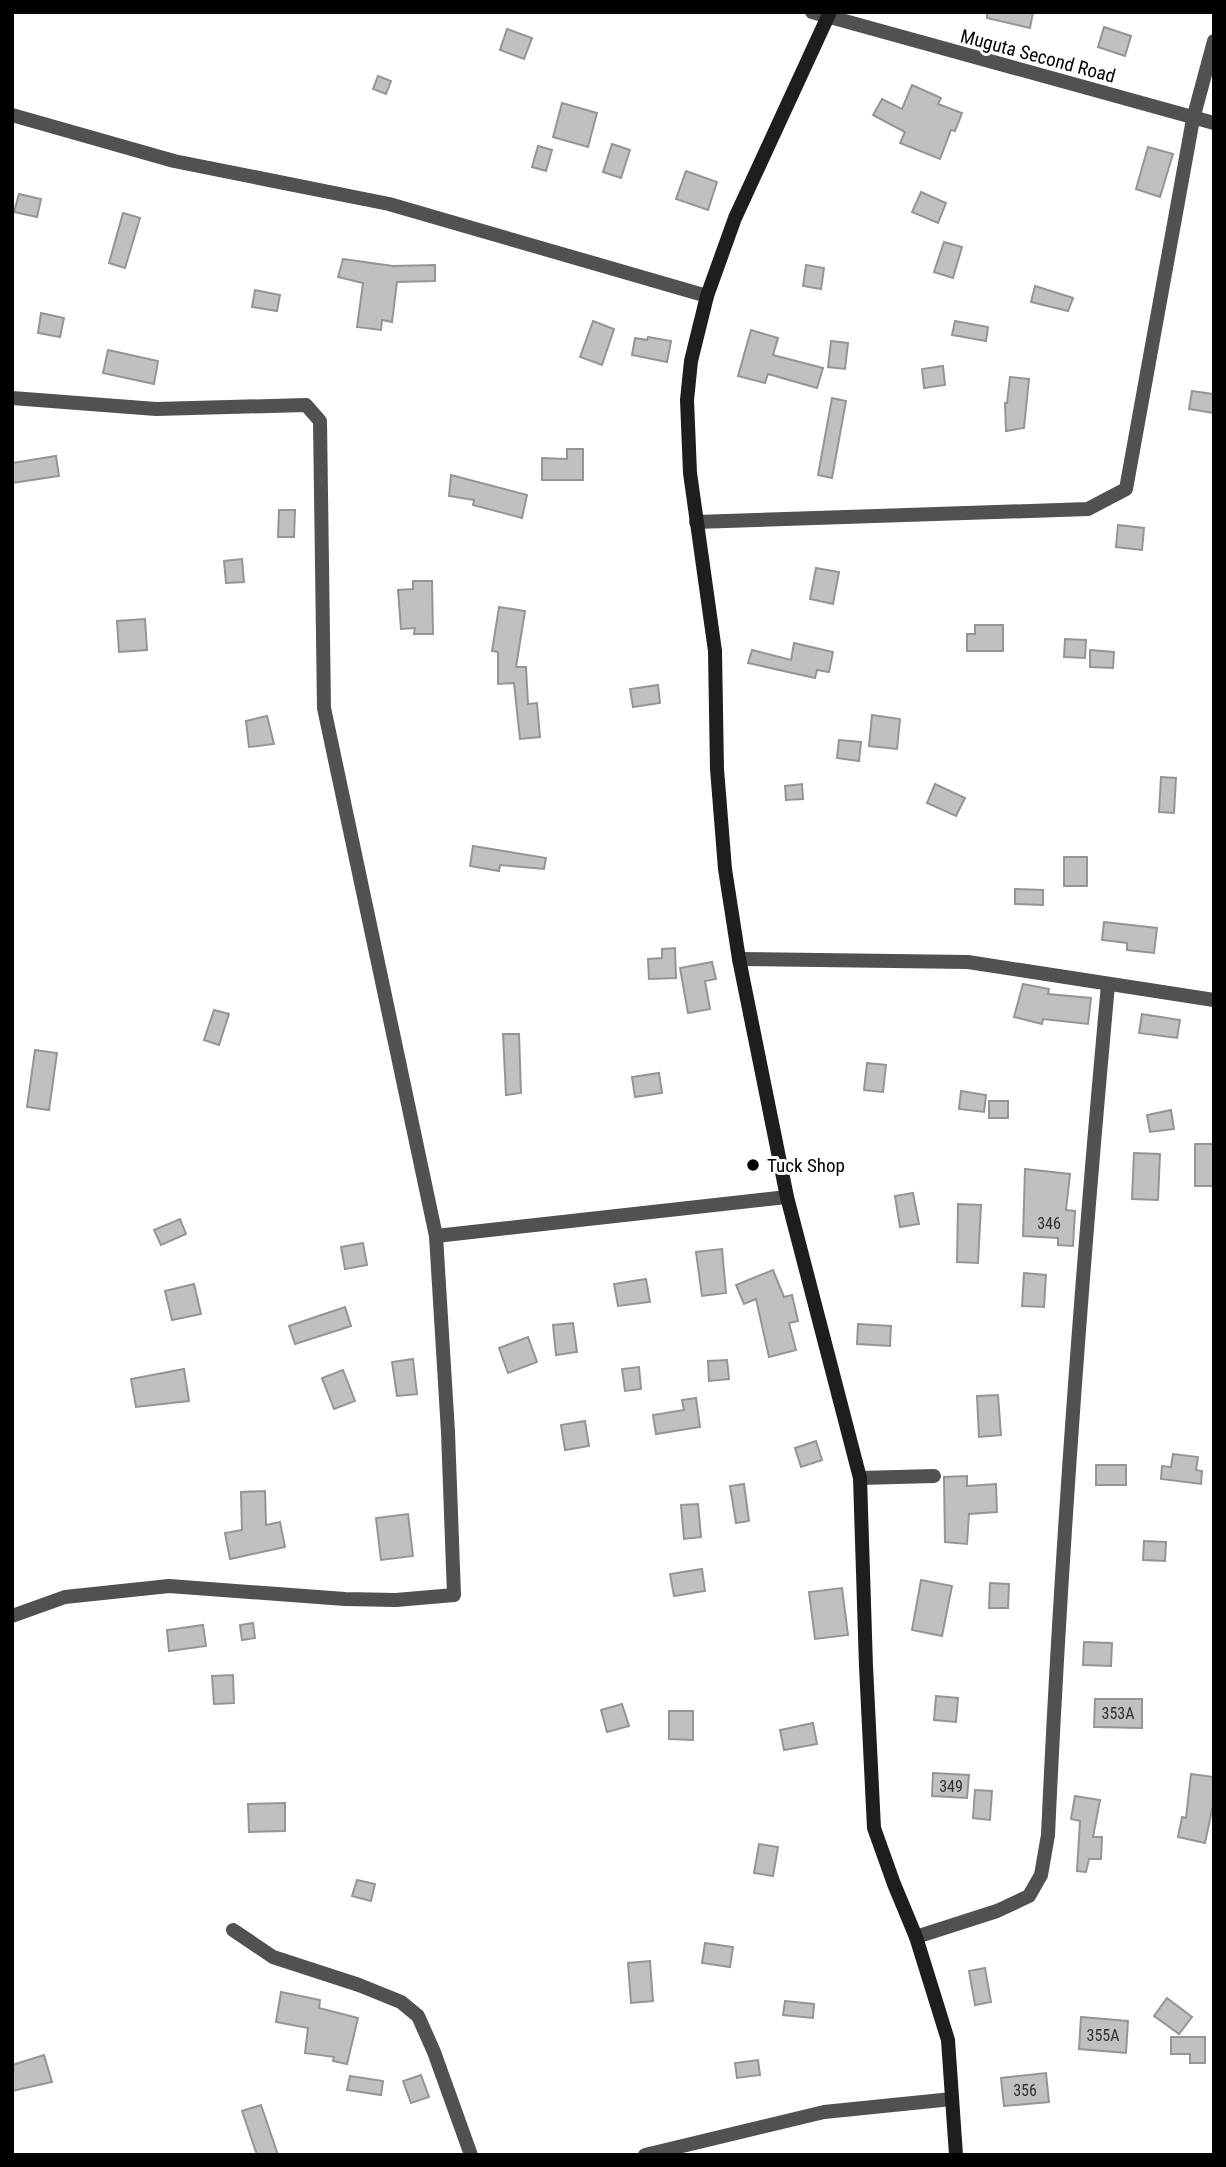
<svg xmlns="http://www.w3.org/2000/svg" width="1226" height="2167" font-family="'Roboto Condensed',sans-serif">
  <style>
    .building { fill: #c0c0c0; stroke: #959595; stroke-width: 2 }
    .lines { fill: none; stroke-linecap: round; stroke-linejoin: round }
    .street { stroke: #515151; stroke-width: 14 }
    .secondary { stroke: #1e1e1e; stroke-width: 14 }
    .poi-dot { fill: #000; stroke: #fff; stroke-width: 2.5 }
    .labels { text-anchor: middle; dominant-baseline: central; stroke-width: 6; stroke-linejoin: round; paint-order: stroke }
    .number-label { font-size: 16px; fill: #303030 }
    .street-label { font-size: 19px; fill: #000; stroke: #fff }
    .poi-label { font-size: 19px; fill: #000; stroke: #fff; text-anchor: start }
  </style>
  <rect width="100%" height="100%" fill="#fff"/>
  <!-- building -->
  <g class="building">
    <path d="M987 12H1033L1030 28 987 18Z"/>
    <path d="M1104 27 1131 36 1125 56 1098 47Z"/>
    <path d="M507 29 532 38 524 59 500 50Z"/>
    <path d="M378 76 391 81 386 94 373 89Z"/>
    <path d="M912 85 941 98 938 104 962 113 955 131 951 130 940 159 900 143 905 132 873 115 882 99 902 109Z"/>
    <path d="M562 103 597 113 588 147 553 137Z"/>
    <path d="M612 144 630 150 621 178 603 172Z"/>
    <path d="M538 146 552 150 546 171 532 167Z"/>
    <path d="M1148 147 1173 154 1160 197 1136 189Z"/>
    <path d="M686 171 717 182 708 210 676 199Z"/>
    <path d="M921 192 946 203 938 223 912 212Z"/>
    <path d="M19 194 41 199 37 217 14 212Z"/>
    <path d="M123 213 140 218 125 268 109 263Z"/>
    <path d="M944 242 962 247 953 278 934 272Z"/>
    <path d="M343 259 393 266 435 265V281L397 282 392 322 382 320 381 330 357 327 363 283 338 277Z"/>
    <path d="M806 265 824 268 821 289 803 286Z"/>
    <path d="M1035 286 1073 298 1068 311 1031 302Z"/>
    <path d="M255 290 280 295 277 311 252 307Z"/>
    <path d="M41 313 64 318 60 337 38 333Z"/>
    <path d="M593 321 614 329 602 365 580 357Z"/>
    <path d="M955 321 988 327 986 341 952 335Z"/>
    <path d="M751 330 778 338 773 355 823 368 817 388 768 374 765 383 738 376Z"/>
    <path d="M648 337 671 341 667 362 632 355 635 338 647 340Z"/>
    <path d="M831 341 848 343 845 369 828 367Z"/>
    <path d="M108 350 158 361 154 384 103 373Z"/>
    <path d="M943 366 945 385 924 388 922 369Z"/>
    <path d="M1010 377 1029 379 1024 428 1006 431 1005 403H1007Z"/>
    <path d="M1192 391 1214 394V413L1189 409Z"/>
    <path d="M832 398 846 401 832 478 818 475Z"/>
    <path d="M567 449H583V480H542V458L567 459Z"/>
    <path d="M56 456 59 476 12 483V463Z"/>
    <path d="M451 475 527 495 522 518 473 505 474 500 449 496Z"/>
    <path d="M279 510H295L294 537H278Z"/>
    <path d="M1118 525 1144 528 1142 550 1116 547Z"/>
    <path d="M242 559 244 582 226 583 224 561Z"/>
    <path d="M816 568 839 572 833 604 810 599Z"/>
    <path d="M413 581H432L433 634H414L415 628 401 629 398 590 413 589Z"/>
    <path d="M499 607 525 611 516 667H526L528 704 537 703 540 737 520 739 514 683 498 684V652L492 651Z"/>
    <path d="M145 619 147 650 119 652 117 621Z"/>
    <path d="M975 625H1003V651H967V634H975Z"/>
    <path d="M1065 639 1086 640 1085 658 1064 657Z"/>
    <path d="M794 643 833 652 829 672 817 670 815 678 748 663 752 650 791 660Z"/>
    <path d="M1090 650 1114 652 1113 668 1090 667Z"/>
    <path d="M658 685 660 703 633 707 630 689Z"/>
    <path d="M872 715 900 719 897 749 869 746Z"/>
    <path d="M267 716 274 744 249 747 246 721Z"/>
    <path d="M839 740 861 742 859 761 837 758Z"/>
    <path d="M1161 777 1176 778 1174 813 1159 812Z"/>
    <path d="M802 784 803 799 786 800 785 786Z"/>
    <path d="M935 784 965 798 956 816 927 803Z"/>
    <path d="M473 846 546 858 544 869 500 865 499 871 470 866Z"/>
    <rect x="1064" y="857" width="23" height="29"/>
    <path d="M1015 889 1043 890V905L1015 904Z"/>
    <path d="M1104 922 1157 928 1154 953 1127 950V943L1102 940Z"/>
    <path d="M675 948 676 978 649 979 648 959 662 958V949Z"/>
    <path d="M712 962 716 979 705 981 710 1009 688 1013 680 968Z"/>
    <path d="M1023 984 1049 989 1048 994 1091 998 1088 1024 1043 1019 1042 1024 1014 1017Z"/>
    <path d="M214 1010 229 1014 219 1045 204 1040Z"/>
    <path d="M1142 1014 1180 1020 1177 1038 1139 1033Z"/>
    <path d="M503 1034H519L521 1093 506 1095Z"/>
    <path d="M35 1050 57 1053 49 1110 27 1107Z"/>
    <path d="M867 1063 886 1065 883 1092 864 1090Z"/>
    <path d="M659 1073 662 1093 635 1097 632 1077Z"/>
    <path d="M961 1091 986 1095 984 1112 959 1109Z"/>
    <rect x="989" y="1101" width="19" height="17"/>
    <path d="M1171 1110 1174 1129 1150 1132 1147 1115Z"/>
    <rect x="1195" y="1144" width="18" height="42"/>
    <path d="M1134 1153 1160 1154 1158 1200 1132 1199Z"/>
    <path d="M1025 1169 1070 1174 1066 1210 1075 1211 1073 1246 1058 1245V1238L1023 1236Z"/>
    <path d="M913 1193 919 1224 900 1227 895 1196Z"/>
    <path d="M958 1204 981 1205 978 1263 957 1262Z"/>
    <path d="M180 1219 186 1234 161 1245 154 1230Z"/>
    <path d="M363 1243 367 1265 345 1269 341 1247Z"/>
    <path d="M722 1249 726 1293 702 1296 696 1252Z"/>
    <path d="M773 1270 784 1297 792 1295 798 1321 789 1323 796 1350 769 1357 756 1299 744 1304 736 1285Z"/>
    <path d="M1024 1273 1046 1275 1044 1307 1022 1306Z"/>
    <path d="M646 1279 650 1302 618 1306 614 1284Z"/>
    <path d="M194 1284 201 1314 172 1320 165 1291Z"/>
    <path d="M345 1307 351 1326 295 1344 289 1326Z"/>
    <path d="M573 1323 577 1352 556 1355 553 1325Z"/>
    <path d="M858 1324 891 1326 890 1346 857 1344Z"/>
    <path d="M528 1337 537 1362 508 1373 499 1348Z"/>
    <path d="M413 1359 417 1394 397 1396 392 1362Z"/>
    <path d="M727 1360 729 1379 709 1381 708 1361Z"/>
    <path d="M639 1367 641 1389 625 1391 622 1369Z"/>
    <path d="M184 1369 189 1401 136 1407 131 1379Z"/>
    <path d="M343 1370 355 1401 334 1409 322 1378Z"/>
    <path d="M998 1395 1001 1435 979 1437 977 1396Z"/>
    <path d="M696 1398 700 1427 656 1434 653 1415 684 1410 682 1400Z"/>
    <path d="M585 1421 589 1446 565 1450 561 1425Z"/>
    <path d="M816 1441 822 1460 801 1467 795 1448Z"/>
    <path d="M1173 1454 1198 1457 1196 1470 1202 1471 1201 1484 1161 1479 1162 1466 1171 1467Z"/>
    <rect x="1096" y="1465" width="30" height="20"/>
    <path d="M967 1476V1486L996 1484 997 1512 969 1514 967 1544 945 1542 944 1477Z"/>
    <path d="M744 1484 749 1521 736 1523 730 1486Z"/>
    <path d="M265 1491 266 1525 280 1522 285 1547 230 1559 225 1533 242 1530 241 1492Z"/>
    <path d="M698 1504 701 1537 684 1539 681 1505Z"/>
    <path d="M408 1514 413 1556 381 1560 376 1518Z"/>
    <path d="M1144 1541 1166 1542 1165 1561 1143 1560Z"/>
    <path d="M702 1569 705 1591 674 1596 670 1574Z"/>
    <path d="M921 1580 952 1586 942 1636 912 1630Z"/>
    <path d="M990 1583 1009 1584 1008 1608H989Z"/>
    <path d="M842 1588 848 1635 815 1639 809 1592Z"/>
    <path d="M253 1623 255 1638 242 1640 240 1625Z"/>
    <path d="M203 1625 206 1646 169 1651 167 1630Z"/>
    <path d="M1084 1642 1112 1643 1111 1666 1083 1665Z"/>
    <path d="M233 1675 234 1703 214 1704 212 1676Z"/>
    <path d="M936 1696 958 1698 956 1722 934 1720Z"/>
    <path d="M1095 1699H1142V1728L1094 1727Z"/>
    <path d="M622 1704 629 1726 607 1732 601 1710Z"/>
    <path d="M669 1711H693V1740L669 1739Z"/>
    <path d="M813 1723 817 1744 784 1750 780 1730Z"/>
    <path d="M933 1773 969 1775 967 1798 932 1796Z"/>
    <path d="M1191 1774 1214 1777 1213 1805 1205 1843 1178 1837 1182 1817 1186 1818Z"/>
    <path d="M975 1790 992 1791 990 1820 973 1818Z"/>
    <path d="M1075 1796 1100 1800 1093 1837H1102L1101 1859H1089L1086 1872 1077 1871 1080 1821 1071 1819Z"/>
    <path d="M285 1803V1831L249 1832 248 1804Z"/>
    <path d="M759 1844 778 1847 773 1876 754 1873Z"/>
    <path d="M357 1880 375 1884 371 1901 352 1896Z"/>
    <path d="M705 1943 733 1947 730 1967 702 1963Z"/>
    <path d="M650 1961 653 2001 631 2003 628 1963Z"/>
    <path d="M985 1968 991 2002 975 2005 969 1971Z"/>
    <path d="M281 1992 320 2000 319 2008 358 2018 347 2064 333 2061 334 2057 305 2053 308 2028 276 2022Z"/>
    <path d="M1167 1998 1192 2017 1179 2034 1154 2016Z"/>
    <path d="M785 2001 814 2004 813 2018 783 2015Z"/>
    <path d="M1081 2017 1128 2021 1126 2053 1079 2049Z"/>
    <path d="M1171 2037H1205V2063H1190V2054H1171Z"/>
    <path d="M44 2055 52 2082 12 2091V2065Z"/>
    <path d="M758 2060 760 2075 737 2078 735 2063Z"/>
    <path d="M1046 2073 1049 2102 1004 2106 1001 2078Z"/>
    <path d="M421 2075 429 2097 411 2103 403 2081Z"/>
    <path d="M350 2076 383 2081 381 2095 347 2090Z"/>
    <path d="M261 2105 278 2155H257L242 2111Z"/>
  </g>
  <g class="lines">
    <!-- street -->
    <g class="street">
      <path d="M812 12 1214 123"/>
      <path d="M12 115 174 161 389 204 707 296"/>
      <path d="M12 398 156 409 306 405 320 421 324 708 436 1236 448 1432 454 1595 396 1600 345 1599 169 1586 65 1597 12 1616"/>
      <path d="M696 522 1088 509 1126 489 1193 119 1214 41"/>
      <path d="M739 959 968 962 1214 1000"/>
      <path d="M436 1236 787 1197"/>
      <path d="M860 1478 934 1476"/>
      <path d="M233 1930 273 1957 359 1985 401 2002 418 2016 434 2052 471 2155"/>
      <path d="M916 1937 997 1911 1029 1896 1041 1875 1048 1835C1061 1551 1082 1268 1108 985"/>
      <path d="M645 2155 824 2112 952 2099"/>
    </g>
    <!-- secondary -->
    <path class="secondary" d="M830 12 735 218 707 296 691 361 687 400 690 473 715 651 717 769 725 869 739 959 787 1197 860 1478 866 1666 874 1828 894 1884 916 1937 948 2040 956 2155"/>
  </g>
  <!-- markers -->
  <circle class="poi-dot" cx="753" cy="1165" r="7"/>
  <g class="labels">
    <!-- number labels -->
    <g class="number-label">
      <text x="1049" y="1223">346</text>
      <text x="1118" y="1713">353A</text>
      <text x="951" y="1786">349</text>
      <text x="1103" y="2035">355A</text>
      <text x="1025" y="2090">356</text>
    </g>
    <!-- street labels -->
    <g class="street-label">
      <text transform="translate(1038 56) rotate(15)">Muguta Second Road</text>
    </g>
    <!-- poi labels -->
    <g class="poi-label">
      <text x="767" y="1165">Tuck Shop</text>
    </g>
  </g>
  <!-- border -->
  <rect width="1226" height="2167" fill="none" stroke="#000000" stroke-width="28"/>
</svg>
